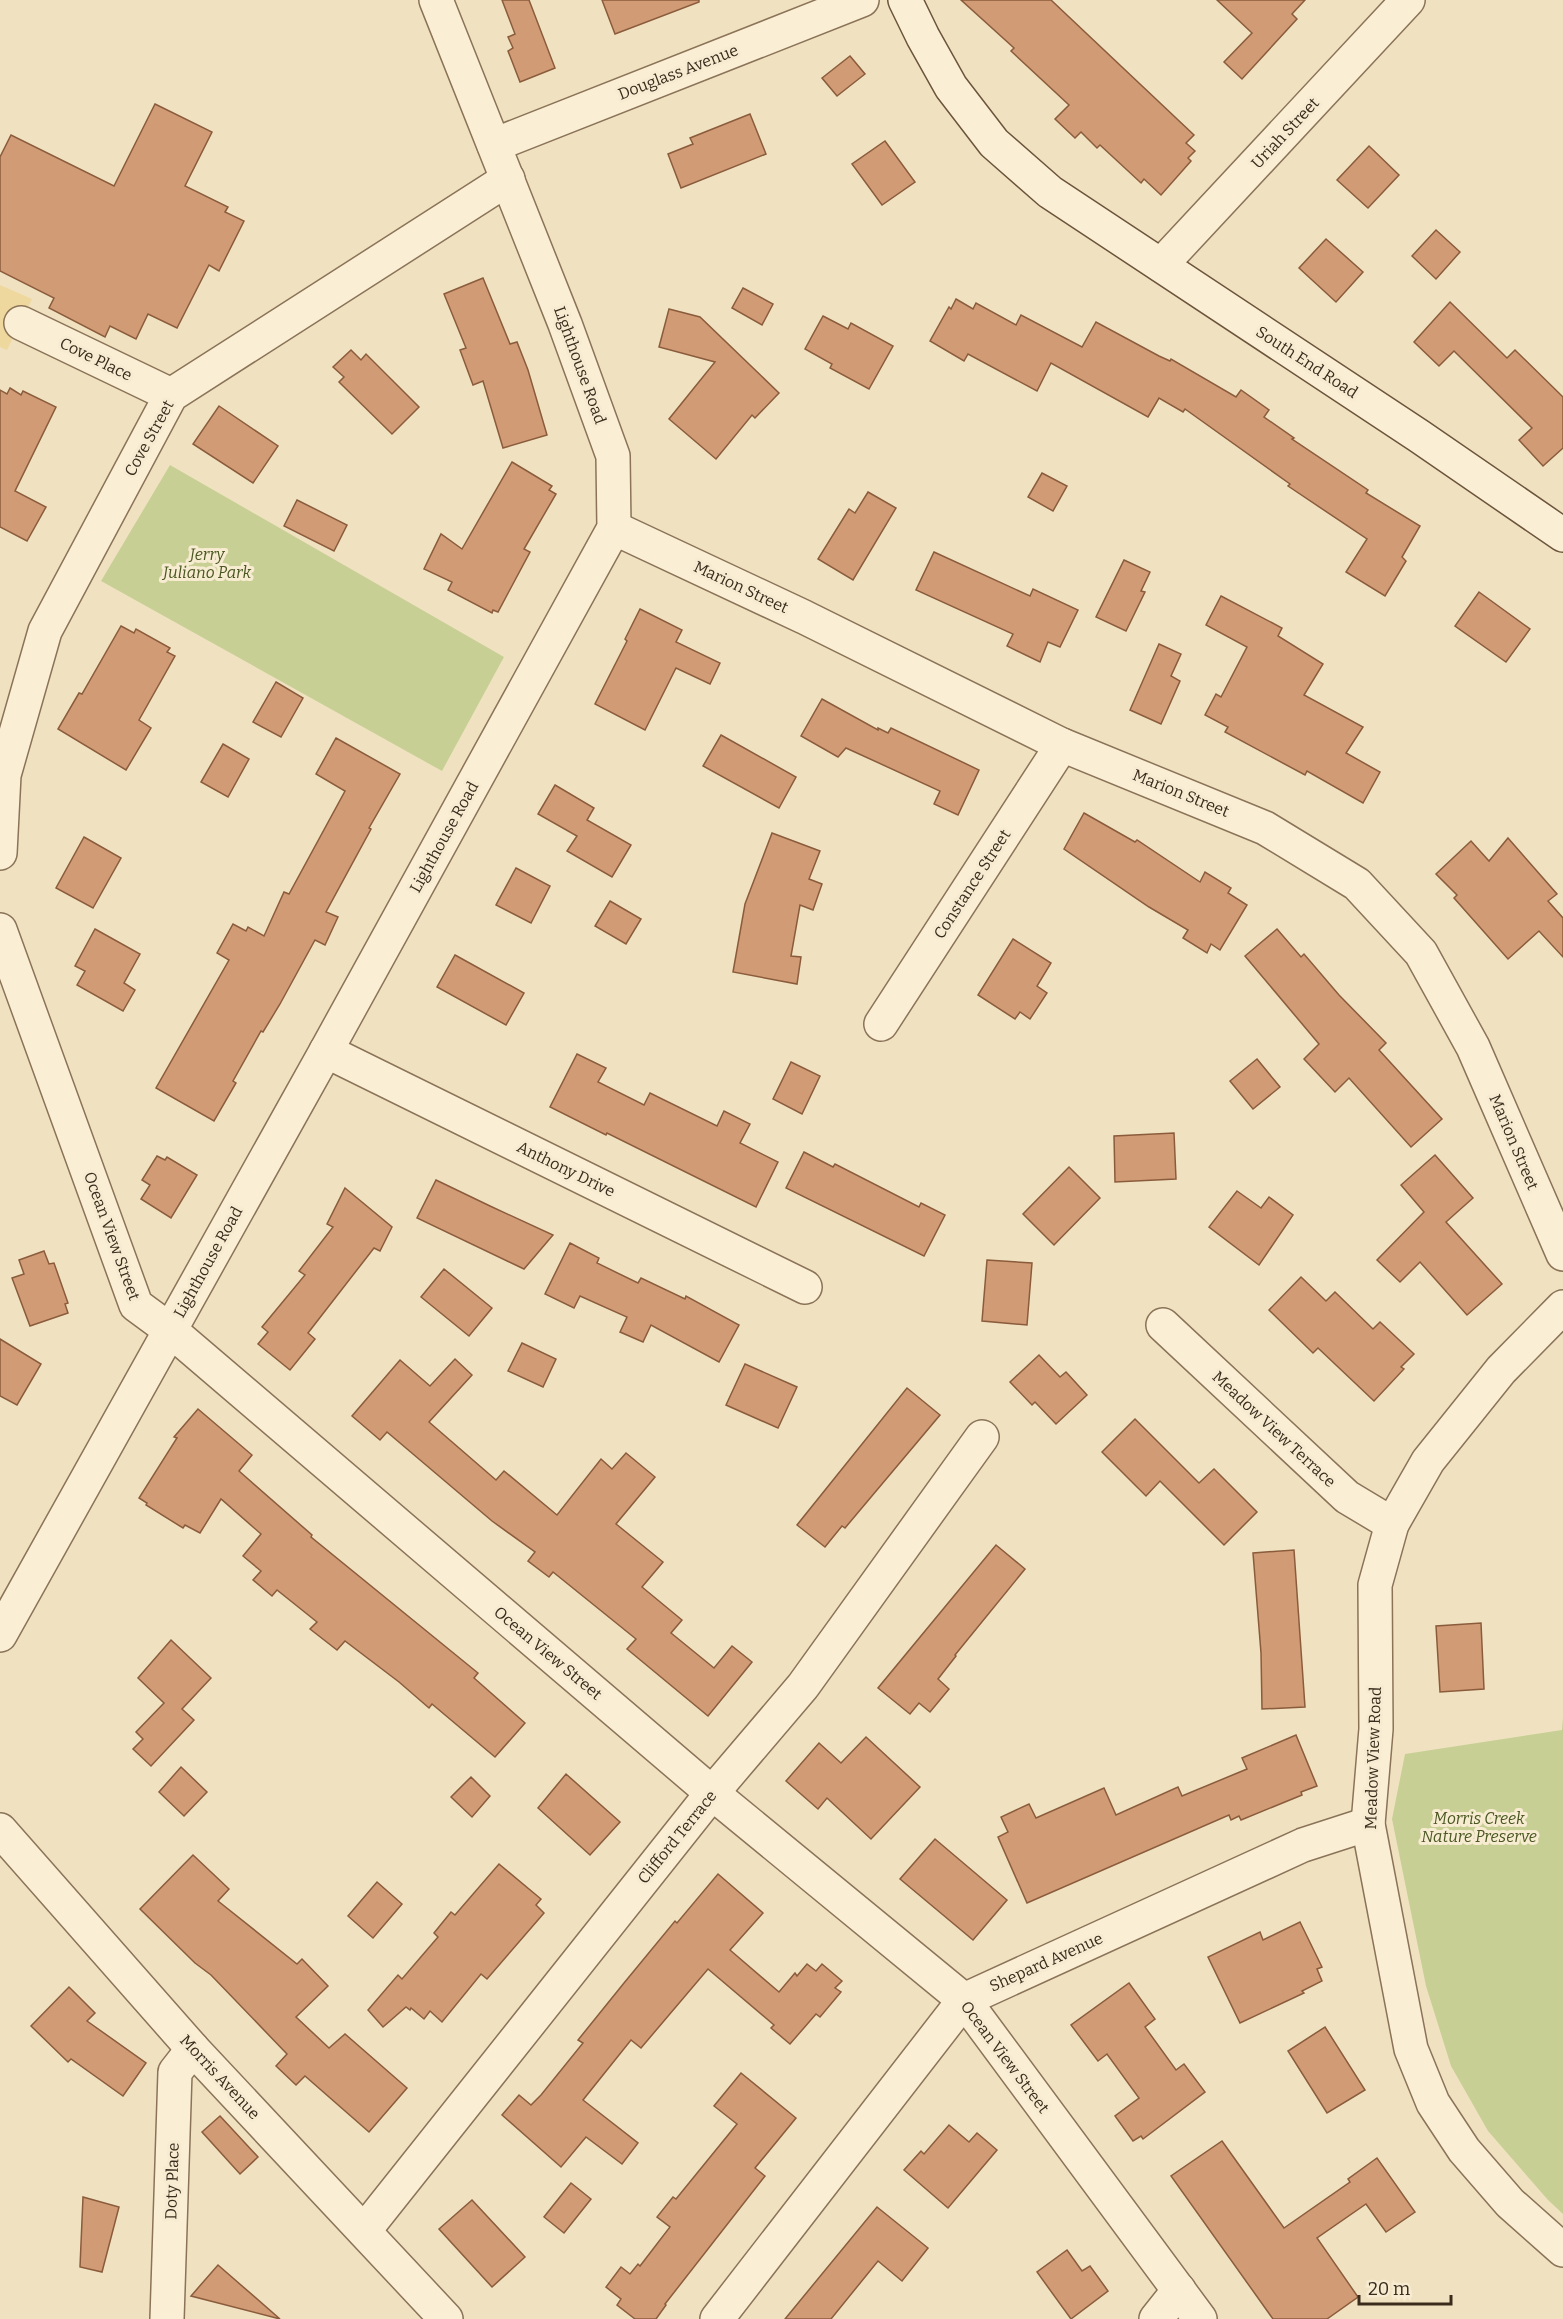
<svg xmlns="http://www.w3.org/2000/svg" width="1563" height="2319" font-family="Bitter,serif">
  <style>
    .green { fill: #c8cf95 }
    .sand { fill: #eed89d }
    .building { fill: #d09b75; stroke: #8b5c3c; stroke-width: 1.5 }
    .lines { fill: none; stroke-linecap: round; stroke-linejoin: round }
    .minor-casing { stroke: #8b7358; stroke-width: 36 }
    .secondary-casing { stroke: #6c543b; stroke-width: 36 }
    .minor { stroke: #faefd5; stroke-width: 33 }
    .secondary { stroke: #faefd5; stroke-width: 33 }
    .labels { text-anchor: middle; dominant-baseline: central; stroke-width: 6; stroke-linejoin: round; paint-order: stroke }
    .street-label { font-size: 16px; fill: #3a2b1d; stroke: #f7ecd1 }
    .park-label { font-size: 16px; font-style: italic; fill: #4a5722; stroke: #f7ecd1 }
  </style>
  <rect width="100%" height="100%" fill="#f0e2c1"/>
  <!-- green -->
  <g class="green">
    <path d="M170 465 504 657 442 771 101 581Z"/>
    <path d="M1563 1717V2214L1548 2200 1488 2131 1451 2066 1426 1986 1392 1819 1405 1754 1562 1730Z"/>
  </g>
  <!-- sand -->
  <path class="sand" d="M0 285 32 299 7 350 0 347Z"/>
  <!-- building -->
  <g class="building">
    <path d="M502 0H529L555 68 520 82 508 51 513 48 508 37 515 34Z"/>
    <path d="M602 0H699V2L615 34Z"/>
    <path d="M961 0H1051L1194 135 1186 143 1195 151 1188 158 1191 161 1161 195 1144 179 1141 183 1100 145 1097 148 1081 132 1075 138 1055 119 1069 105 1011 51 1014 48Z"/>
    <path d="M1217 0H1305L1292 14 1297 19 1242 79 1224 62 1252 33Z"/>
    <path d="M850 56 865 74 837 96 822 78Z"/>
    <path d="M155 104 212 132 185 186 228 207 225 212 244 221 219 271 209 265 177 328 148 314 136 339 110 326 105 337 49 308 54 298 0 271V157L11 135 114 186Z"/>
    <path d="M750 114 766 154 681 188 668 154 693 144 690 138Z"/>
    <path d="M885 141 915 182 882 205 852 164Z"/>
    <path d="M1369 146 1399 175 1368 208 1337 180Z"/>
    <path d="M1436 230 1460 252 1436 279 1412 256Z"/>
    <path d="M1326 239 1363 272 1336 302 1299 268Z"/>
    <path d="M483 278 510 344 517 342 528 370 547 435 503 448 483 381 473 385 460 350 466 348 444 294Z"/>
    <path d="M743 288 773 304 762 325 732 308Z"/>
    <path d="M956 299 973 309 976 303 1016 325 1021 315 1082 347 1096 322 1159 356 1170 361 1171 359 1236 397 1241 390 1269 410 1264 417 1294 438 1292 439 1368 490 1366 493 1420 526 1402 557 1406 561 1385 596 1346 572 1367 539 1288 486 1290 484 1185 409 1183 412 1159 398 1148 417 1051 363 1037 391 968 354 964 361 930 341 949 307 951 309Z"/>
    <path d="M1450 302 1507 358 1515 350 1563 397V448L1543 466 1519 440 1532 428 1454 351 1439 366 1414 342Z"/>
    <path d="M669 309 700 317 779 393 755 418 752 415 716 459 669 419 715 362 659 347Z"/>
    <path d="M823 316 848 329 851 323 893 346 869 389 830 368 832 364 805 349Z"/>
    <path d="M351 350 361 360 366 354 419 407 392 434 339 382 344 377 333 367Z"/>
    <path d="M10 388 21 395 23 391 56 407 15 491 46 507 27 541 0 527V390L7 394Z"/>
    <path d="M219 406 278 446 253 483 193 444Z"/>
    <path d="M512 462 552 486 549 490 556 494 524 549 530 552 498 612 493 610 492 613 448 590 452 582 424 569 441 534 462 549Z"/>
    <path d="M1042 473 1067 486 1053 511 1028 497Z"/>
    <path d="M868 492 896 508 853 580 818 559 849 509 855 513Z"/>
    <path d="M297 500 347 525 334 551 284 526Z"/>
    <path d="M934 552 1030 596 1033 589 1078 610 1060 647 1048 642 1040 662 1007 646 1013 634 916 590Z"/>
    <path d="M1124 560 1150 572 1141 591 1145 592 1126 631 1096 617Z"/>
    <path d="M1479 592 1530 629 1506 662 1455 626Z"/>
    <path d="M1221 596 1282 628 1278 636 1323 664 1304 695 1363 727 1346 753 1380 772 1363 803 1307 771 1305 775 1225 732 1228 727 1205 715 1216 694 1221 697 1247 647 1206 625Z"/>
    <path d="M640 609 682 630 676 642 720 663 710 684 676 668 645 730 595 704 627 641 625 639Z"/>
    <path d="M121 626 134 633 136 629 170 648 167 652 175 656 139 720 151 728 126 770 58 729 79 693 82 694Z"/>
    <path d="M1159 644 1181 654 1171 676 1180 681 1161 724 1130 710Z"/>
    <path d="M276 682 303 698 281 737 253 722Z"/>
    <path d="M822 699 878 730V728L888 733 891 728 979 770 958 815 934 804 940 791 846 748 838 757 801 736Z"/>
    <path d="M721 735 796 777 779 808 703 766Z"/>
    <path d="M336 738 400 774 369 828 371 829 326 912 338 917 325 945 315 940 280 1004 263 1032 261 1031 233 1081 236 1083 214 1121 156 1088 229 960 217 953 233 924 246 931 248 927 264 936 284 892 289 894 345 791 316 774Z"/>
    <path d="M223 744 249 759 228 797 201 782Z"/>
    <path d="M555 785 594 808 587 820 631 845 612 877 567 851 577 836 538 814Z"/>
    <path d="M1084 813 1135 842 1137 840 1200 882 1205 872 1231 888 1228 893 1247 905 1220 950 1211 944 1207 953 1183 938 1188 930 1149 907 1064 849Z"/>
    <path d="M772 833 820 851 809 879 822 884 813 910 800 905 791 956 801 957 797 984 733 972 745 904Z"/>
    <path d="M84 837 121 858 93 908 56 888Z"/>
    <path d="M1508 838 1557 894 1548 901 1563 918V957L1539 931 1508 959 1454 898 1457 895 1436 874 1471 841 1489 861Z"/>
    <path d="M516 868 550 886 531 923 496 905Z"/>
    <path d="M610 901 641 919 626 944 595 926Z"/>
    <path d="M95 929 140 954 124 983 135 990 123 1011 77 985 85 971 75 966Z"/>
    <path d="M1277 929 1301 957 1304 954 1339 995 1386 1043 1379 1050 1442 1119 1411 1147 1349 1078 1335 1092 1304 1059 1319 1044 1245 956Z"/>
    <path d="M1013 939 1051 963 1037 986 1047 993 1030 1019 1020 1012 1015 1019 978 995Z"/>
    <path d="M455 955 524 993 506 1025 437 987Z"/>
    <path d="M577 1054 606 1068 598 1082 644 1105 650 1093 717 1126 724 1111 750 1124 740 1143 778 1162 756 1207 607 1133 606 1135 550 1107Z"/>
    <path d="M1257 1059 1280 1087 1253 1109 1230 1081Z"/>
    <path d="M791 1062 820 1076 802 1114 773 1099Z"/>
    <path d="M1174 1133 1176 1179 1115 1182 1114 1136Z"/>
    <path d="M804 1152 833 1167 835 1164 919 1207 921 1203 945 1215 924 1256 786 1188Z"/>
    <path d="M1435 1155 1473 1198 1446 1222 1502 1284 1467 1315 1420 1262 1400 1282 1377 1260 1424 1212 1401 1185Z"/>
    <path d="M157 1156 165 1160 167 1157 197 1175 171 1218 141 1199 150 1185 142 1180Z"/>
    <path d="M1069 1167 1100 1198 1054 1245 1023 1214Z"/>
    <path d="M436 1180 490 1206 553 1235 524 1269 417 1218Z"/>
    <path d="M345 1188 392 1227 380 1251 374 1248 308 1333 315 1339 290 1370 258 1344 268 1332 262 1327 305 1275 299 1271 333 1227 327 1224Z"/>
    <path d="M1237 1191 1261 1208 1269 1197 1293 1215 1259 1265 1209 1227Z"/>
    <path d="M570 1243 599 1258 597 1263 638 1283 641 1278 685 1299 686 1296 739 1325 719 1362 651 1325 643 1342 620 1332 627 1317 580 1296 574 1308 545 1294Z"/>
    <path d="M44 1251 49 1264 54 1263 68 1303 65 1304 68 1313 30 1326 12 1278 24 1274 19 1260Z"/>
    <path d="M987 1260 1032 1263 1027 1325 982 1321Z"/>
    <path d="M444 1269 492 1308 469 1336 421 1297Z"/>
    <path d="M1301 1277 1326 1301 1335 1292 1373 1329 1380 1322 1414 1354 1401 1367 1404 1369 1374 1401 1318 1348 1313 1353 1269 1310Z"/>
    <path d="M0 1339 41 1364 17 1405 0 1396Z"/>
    <path d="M522 1343 556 1359 543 1387 508 1371Z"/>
    <path d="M1039 1355 1060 1377 1066 1372 1087 1395 1056 1424 1035 1402 1032 1405 1010 1382Z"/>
    <path d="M455 1359 472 1375 429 1422 496 1480 504 1471 557 1515 601 1459 612 1469 626 1453 655 1477 616 1524 663 1562 642 1587 682 1620 671 1633 714 1668 732 1646 752 1662 708 1716 627 1649 636 1639 553 1572 549 1577 528 1561 535 1552 492 1521 387 1432 380 1440 352 1416 400 1360 430 1386Z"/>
    <path d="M745 1364 797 1387 778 1428 726 1405Z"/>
    <path d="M907 1388 940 1415 845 1528 842 1526 825 1547 797 1525Z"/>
    <path d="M198 1409 252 1455 239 1471 312 1535 311 1537 478 1673 474 1678 525 1723 495 1757 432 1704 429 1708 399 1682 345 1641 337 1650 310 1629 317 1622 277 1590 272 1596 253 1580 261 1571 243 1556 261 1534 221 1499 200 1533 185 1525 183 1528 146 1505 147 1503 139 1498 177 1438 174 1437Z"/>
    <path d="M1135 1419 1199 1483 1214 1469 1257 1512 1224 1545 1160 1481 1146 1496 1102 1452Z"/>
    <path d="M996 1545 1025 1569 955 1655 956 1656 938 1679 949 1689 930 1712 919 1703 910 1714 878 1688Z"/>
    <path d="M1294 1550 1305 1707 1262 1709 1261 1653 1253 1553Z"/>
    <path d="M1481 1623 1484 1689 1440 1692 1436 1626Z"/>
    <path d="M171 1640 211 1678 182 1709 194 1720 151 1766 133 1749 143 1739 136 1732 164 1703 138 1678Z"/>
    <path d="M1296 1735 1317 1786 1301 1792 1302 1795 1241 1820 1239 1816 1231 1820 1229 1815 1027 1903 998 1837 1008 1832 1001 1817 1029 1804 1036 1818 1104 1788 1116 1815 1178 1787 1182 1796 1247 1769 1242 1758Z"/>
    <path d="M866 1737 920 1787 871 1839 827 1798 818 1809 786 1781 819 1743 841 1763Z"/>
    <path d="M181 1767 207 1792 184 1816 159 1792Z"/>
    <path d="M566 1774 620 1822 590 1855 538 1808Z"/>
    <path d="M471 1777 490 1796 472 1817 451 1797Z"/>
    <path d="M935 1839 1007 1900 973 1940 900 1879Z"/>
    <path d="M193 1855 229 1889 218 1901 297 1964 302 1959 328 1986 296 2017 329 2048 345 2034 407 2088 369 2132 305 2076 296 2085 276 2066 287 2054 211 1975 195 1963 140 1909Z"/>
    <path d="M499 1864 541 1899 536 1905 544 1913 487 1979 481 1974 442 2022 430 2011 424 2019 411 2008 410 2010 406 2007 383 2027 368 2010 398 1975 402 1979 438 1937 434 1933 451 1912 455 1915Z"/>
    <path d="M718 1874 763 1913 730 1950 779 1992 795 1973 797 1976 807 1964 816 1971 822 1964 842 1981 835 1988 841 1992 820 2017 816 2014 790 2044 771 2028 774 2025 708 1969 641 2048 631 2040 583 2100 638 2143 622 2164 586 2137 561 2167 502 2115 519 2095 531 2105 541 2095 583 2043 578 2040 624 1983 675 1921 677 1923Z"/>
    <path d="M377 1882 402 1904 373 1938 348 1916Z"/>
    <path d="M1300 1922 1322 1967 1317 1969 1322 1981 1302 1991 1304 1993 1240 2023 1208 1957 1260 1932 1263 1940Z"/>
    <path d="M1129 1983 1155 2019 1145 2027 1176 2070 1184 2064 1205 2092 1143 2139 1141 2136 1133 2141 1115 2116 1139 2098 1107 2054 1098 2061 1071 2025Z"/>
    <path d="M69 1987 95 2013 87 2021 146 2063 123 2096 71 2059 68 2062 31 2026Z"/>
    <path d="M1325 2027 1365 2090 1327 2113 1288 2051Z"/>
    <path d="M741 2073 796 2118 755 2168 765 2176 665 2304 666 2305 656 2319H635L617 2305 621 2299 606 2287 621 2267 630 2274 638 2264 640 2266 670 2227 657 2217 673 2197 676 2199 737 2124 714 2106Z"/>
    <path d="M220 2116 258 2157 240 2174 202 2132Z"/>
    <path d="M949 2125 969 2142 977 2133 997 2150 948 2208 904 2170 921 2151 924 2154Z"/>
    <path d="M1222 2141 1284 2228 1350 2182 1348 2179 1377 2158 1415 2212 1386 2232 1366 2204 1317 2238 1358 2297 1327 2319H1273L1171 2176Z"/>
    <path d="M571 2183 591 2199 564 2233 544 2217Z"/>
    <path d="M83 2197 119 2207 102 2272 80 2267Z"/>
    <path d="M472 2200 525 2257 492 2287 439 2229Z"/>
    <path d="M877 2207 928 2248 902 2281 878 2261 831 2319H785Z"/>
    <path d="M1067 2250 1082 2271 1090 2266 1108 2291 1071 2319 1037 2272Z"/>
    <path d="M218 2265 280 2319 191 2296Z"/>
  </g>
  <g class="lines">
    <defs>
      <g id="minor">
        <path d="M494 145 862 0"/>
        <path d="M1161 265 1408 0"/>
        <path d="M21 323 171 395"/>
        <path d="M614 528 804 617 1062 745 1265 828 1357 884 1421 953 1473 1047 1563 1254"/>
        <path d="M0 853 4 775 45 631 171 395 508 179"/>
        <path d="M0 930 136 1305 170 1330 712 1793 964 2000 1200 2319"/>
        <path d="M881 1024 1062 745"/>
        <path d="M326 1051 805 1287"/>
        <path d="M1563 1307 1501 1370 1428 1461 1392 1524 1375 1585 1376 1729 1368 1824 1411 2049 1433 2103 1464 2150 1510 2203 1563 2250"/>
        <path d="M1163 1325 1347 1497 1392 1524"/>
        <path d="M0 1635 326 1051 614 528 613 456 565 324 436 0"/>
        <path d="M0 1830 193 2049 446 2319"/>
        <path d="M364 2231 712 1793 803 1686 982 1437"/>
        <path d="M167 2319 175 2072 193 2049"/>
        <path d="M717 2319 964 2000 1303 1845 1368 1824"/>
        <path d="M1156 2319 1179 2290"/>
      </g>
      <path id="secondary" d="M905 0 923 37 951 87 994 143 1050 192 1419 436 1563 535"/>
    </defs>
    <!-- minor casing -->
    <use href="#minor" class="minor-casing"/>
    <!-- secondary casing -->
    <use href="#secondary" class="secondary-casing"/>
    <!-- minor -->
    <use href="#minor" class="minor"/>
    <!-- secondary -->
    <use href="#secondary" class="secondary"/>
  </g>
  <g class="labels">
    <!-- street labels -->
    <g class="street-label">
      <text transform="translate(678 72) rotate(-21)">Douglass Avenue</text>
      <text transform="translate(1285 133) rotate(-47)">Uriah Street</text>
      <text transform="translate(96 359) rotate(26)">Cove Place</text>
      <text transform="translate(1307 362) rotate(33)">South End Road</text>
      <text transform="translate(580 365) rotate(70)">Lighthouse Road</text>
      <text transform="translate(149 438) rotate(-61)">Cove Street</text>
      <text transform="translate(741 587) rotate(25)">Marion Street</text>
      <text transform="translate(1181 793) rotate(22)">Marion Street</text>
      <text transform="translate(444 837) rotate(-61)">Lighthouse Road</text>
      <text transform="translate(972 884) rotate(-57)">Constance Street</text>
      <text transform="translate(1514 1142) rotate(67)">Marion Street</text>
      <text transform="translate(566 1169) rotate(26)">Anthony Drive</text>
      <text transform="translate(112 1236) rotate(70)">Ocean View Street</text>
      <text transform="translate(208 1262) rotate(-61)">Lighthouse Road</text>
      <text transform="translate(1274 1429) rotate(43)">Meadow View Terrace</text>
      <text transform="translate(548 1653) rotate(40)">Ocean View Street</text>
      <text transform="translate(1373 1758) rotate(-88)">Meadow View Road</text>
      <text transform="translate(677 1837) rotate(-51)">Clifford Terrace</text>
      <text transform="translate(1046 1962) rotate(-24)">Shepard Avenue</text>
      <text transform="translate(1005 2057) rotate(53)">Ocean View Street</text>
      <text transform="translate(220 2077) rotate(47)">Morris Avenue</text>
      <text transform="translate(172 2181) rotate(-88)">Doty Place</text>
    </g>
    <!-- park labels -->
    <g class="park-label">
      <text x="207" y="554">Jerry<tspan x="207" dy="18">Juliano Park</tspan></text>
      <text x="1479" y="1818">Morris Creek<tspan x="1479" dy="18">Nature Preserve</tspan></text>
    </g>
  </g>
  <!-- scale -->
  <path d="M1359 2295v9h92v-9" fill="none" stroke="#3a2b1d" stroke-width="3"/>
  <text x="1368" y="2295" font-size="18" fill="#3a2b1d" stroke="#f7ecd1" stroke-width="4.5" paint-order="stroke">20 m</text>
</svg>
